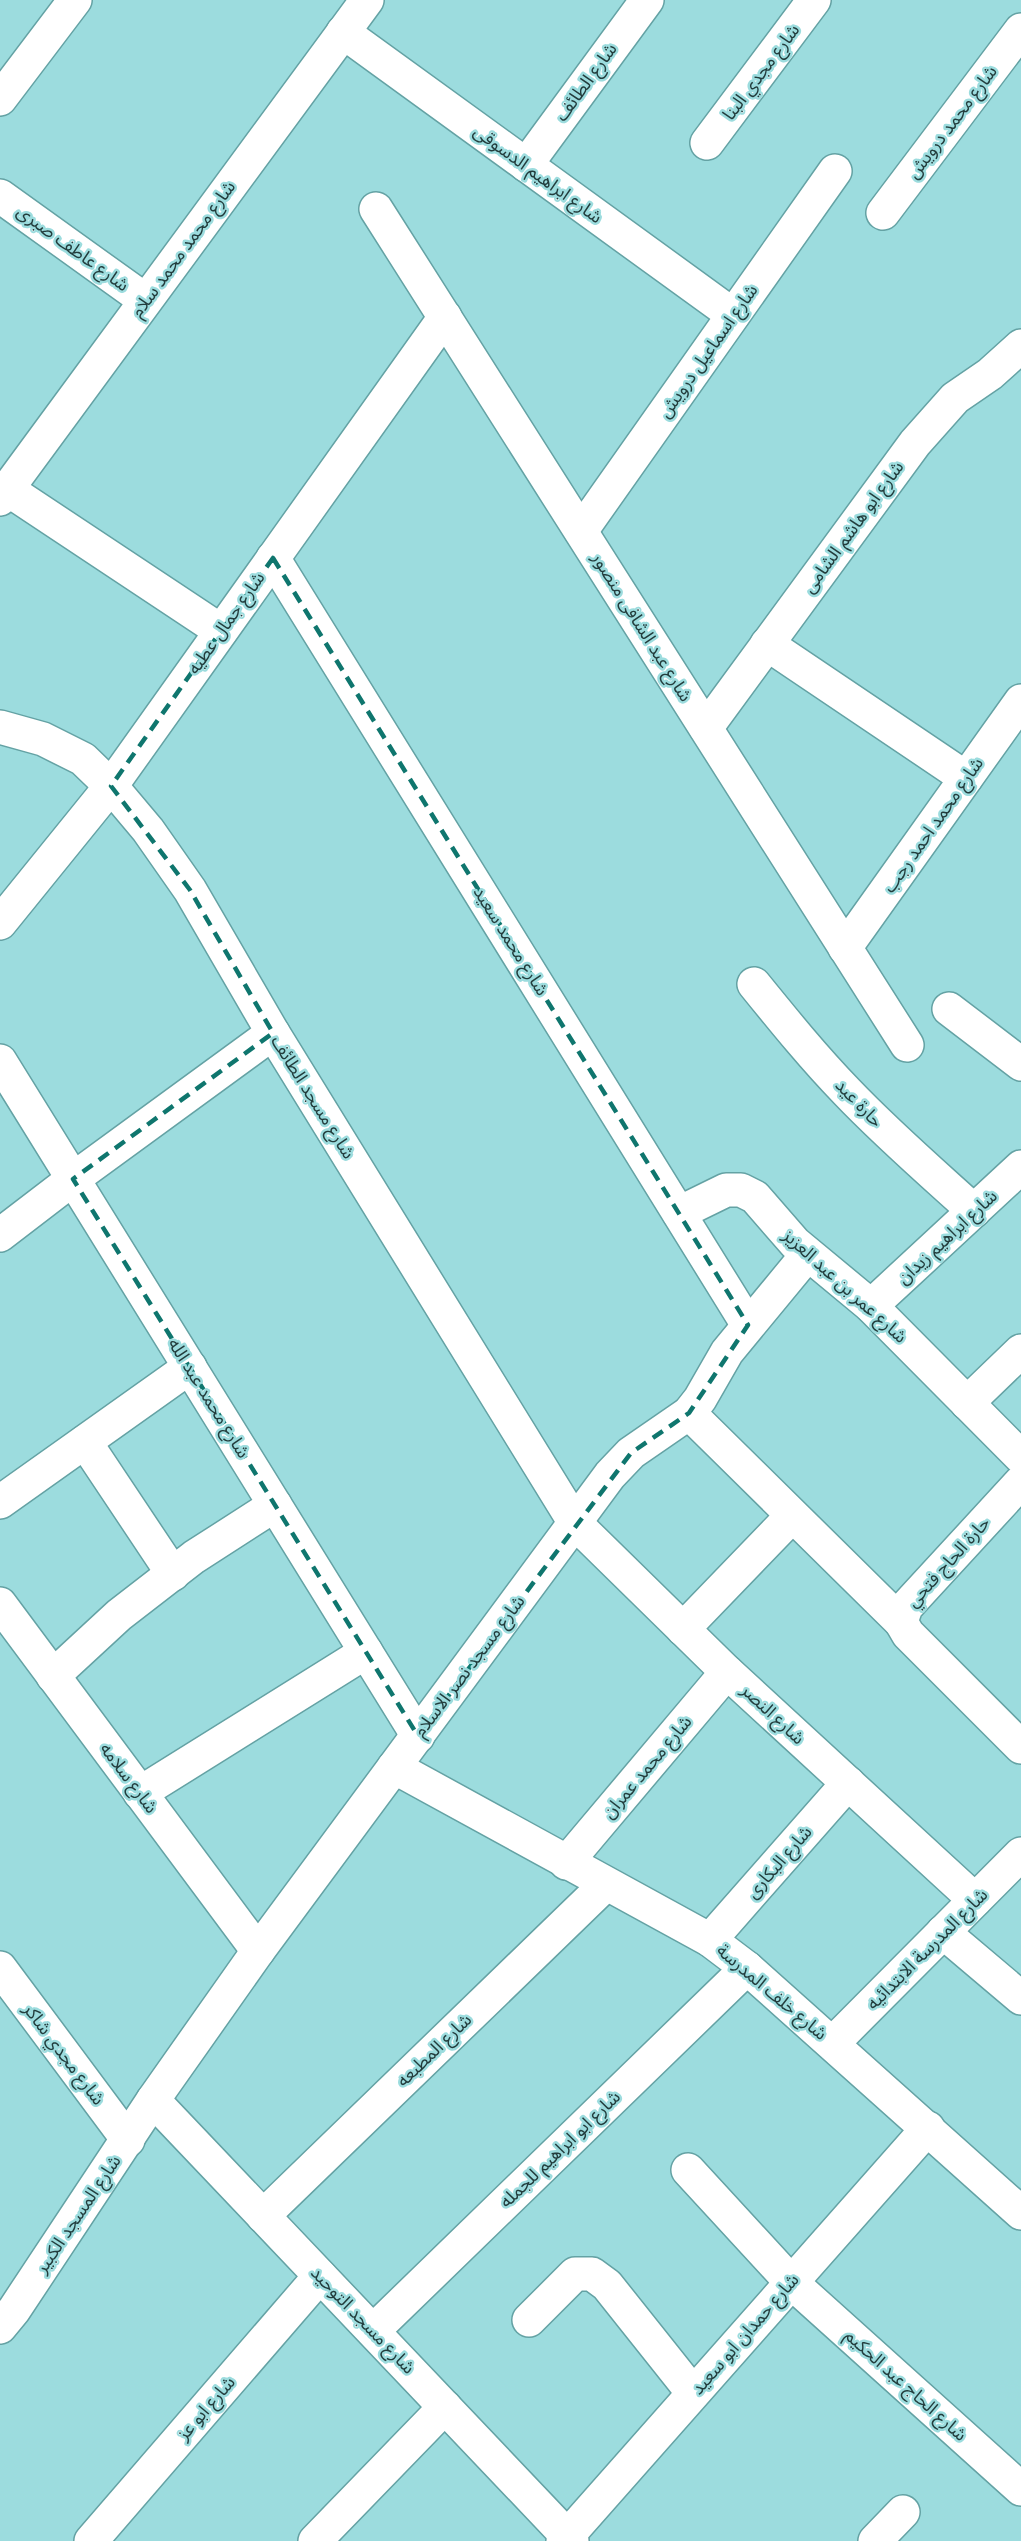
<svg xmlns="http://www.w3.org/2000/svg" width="1021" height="2541" font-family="Figtree,'Noto Sans Arabic',sans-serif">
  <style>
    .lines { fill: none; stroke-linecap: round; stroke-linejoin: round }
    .minor-casing { stroke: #64a2a4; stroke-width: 36 }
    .minor { stroke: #fff; stroke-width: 33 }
    .marked { fill: none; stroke: #0f766e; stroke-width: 4.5; stroke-dasharray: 12 8; stroke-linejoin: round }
    .labels { text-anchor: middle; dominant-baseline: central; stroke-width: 5; stroke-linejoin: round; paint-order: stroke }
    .street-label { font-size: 18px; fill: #233d3d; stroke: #9cdcde }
  </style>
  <rect width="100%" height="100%" fill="#9cdcde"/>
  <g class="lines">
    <defs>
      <g id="minor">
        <path d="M343 32 733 315"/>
        <path d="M0 99 75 0"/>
        <path d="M707 143 814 0"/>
        <path d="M526 165 647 0"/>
        <path d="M0 196 145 300"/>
        <path d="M376 209 907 1045"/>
        <path d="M883 213 1021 30"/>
        <path d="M7 489 221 631"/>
        <path d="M0 499 367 0"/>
        <path d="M581 531 835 171"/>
        <path d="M273 558 748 1325"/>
        <path d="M767 644 966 778"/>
        <path d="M0 727 43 739 83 759 111 786 148 830 190 890 273 1033 575 1523 727 1672 975 1900"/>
        <path d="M706 728 915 443 955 398 990 374 1021 346"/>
        <path d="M0 923 111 786 445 317"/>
        <path d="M845 948 1021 701"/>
        <path d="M754 984C784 1021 814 1058 847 1092 887 1134 931 1172 974 1211"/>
        <path d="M949 1009 1021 1064"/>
        <path d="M0 1061 418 1736"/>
        <path d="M679 1213 726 1190H741L755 1197 795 1243 871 1306 1021 1457"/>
        <path d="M0 1235 73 1179 273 1033"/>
        <path d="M871 1306 1021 1167"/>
        <path d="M967 1403 1021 1351"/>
        <path d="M689 1413 901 1622"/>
        <path d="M85 1442 173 1574"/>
        <path d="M1021 1482 906 1607 901 1622 908 1634 1021 1747"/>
        <path d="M0 1502 190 1367"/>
        <path d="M0 1604 258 1951"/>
        <path d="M683 1629 792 1516"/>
        <path d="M53 1676 119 1615 194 1557 275 1505"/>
        <path d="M394 1767 710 1940 747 1968 1021 2213"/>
        <path d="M140 1793 366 1652"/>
        <path d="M566 1863 727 1672"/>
        <path d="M943 1932 1021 1998"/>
        <path d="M710 1940 848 1783"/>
        <path d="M0 1968 128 2140"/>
        <path d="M833 2043 1021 1854"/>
        <path d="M153 2100 572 2541"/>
        <path d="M688 2170 791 2282 1021 2489"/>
        <path d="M263 2216 606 1884"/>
        <path d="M529 2320 575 2274H592L607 2285 693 2393"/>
        <path d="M0 2327 14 2310 153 2100 258 1951 610 1475 631 1453 689 1413 700 1399 727 1352 807 1255"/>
        <path d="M373 2331 747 1968"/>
        <path d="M91 2541 320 2276"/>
        <path d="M315 2541 445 2407"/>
        <path d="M563 2541 928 2128"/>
        <path d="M875 2541 903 2512"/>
      </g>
    </defs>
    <!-- minor casing -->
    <use href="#minor" class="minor-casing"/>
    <!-- minor -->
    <use href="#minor" class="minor"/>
  </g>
  <!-- marked area -->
  <path class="marked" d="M273 558 748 1325 689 1413 631 1453 418 1736 73 1179 273 1033 190 890 111 786Z"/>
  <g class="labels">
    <!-- street labels -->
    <g class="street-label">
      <text transform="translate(761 72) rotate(-53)">شارع مجدي البنا</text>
      <text transform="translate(586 82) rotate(-54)">شارع الطائف</text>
      <text transform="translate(952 122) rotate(-53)">شارع محمد درويش</text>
      <text transform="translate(538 174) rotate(36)">شارع ابراهيم الدسوقى</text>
      <text transform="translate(73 248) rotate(36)">شارع عاطف صبرى</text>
      <text transform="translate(183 249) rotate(-54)">شارع محمد محمد سلام</text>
      <text transform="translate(708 351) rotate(-55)">شارع اسماعيل درويش</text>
      <text transform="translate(853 527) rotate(-54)">شارع ابو هاشم الشامى</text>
      <text transform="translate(226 623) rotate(-55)">شارع جمال عطيه</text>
      <text transform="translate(642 627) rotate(58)">شارع عبد الشافى منصور</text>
      <text transform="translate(933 825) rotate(-55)">شارع محمد احمد رجب</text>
      <text transform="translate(511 941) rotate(58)">شارع محمد سعيد</text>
      <text transform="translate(313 1097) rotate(58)">شارع مسجد الطائف</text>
      <text transform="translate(859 1103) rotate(46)">حارة عيد</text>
      <text transform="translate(947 1237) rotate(-43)">شارع ابراهيم زيدان</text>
      <text transform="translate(845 1286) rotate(42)">شارع عمر بن عبد العزيز</text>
      <text transform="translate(209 1398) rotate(58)">شارع محمد عبد الله</text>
      <text transform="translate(948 1562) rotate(-48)">حارة الحاج فتحي</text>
      <text transform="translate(469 1666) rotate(-53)">شارع مسجد نصر الاسلام</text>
      <text transform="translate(773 1714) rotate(43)">شارع النصر</text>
      <text transform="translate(647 1767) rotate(-50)">شارع محمد عمران</text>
      <text transform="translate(129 1778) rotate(53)">شارع سلامه</text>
      <text transform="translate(779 1862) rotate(-49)">شارع البكارى</text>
      <text transform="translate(927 1949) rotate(-45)">شارع المدرسة الابتدائيه</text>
      <text transform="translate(772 1992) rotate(40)">شارع خلف المدرسة</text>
      <text transform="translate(434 2050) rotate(-44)">شارع المطبعه</text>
      <text transform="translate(64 2054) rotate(53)">شارع مجدي شاكر</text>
      <text transform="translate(560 2149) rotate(-44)">شارع ابو ابراهيم للجمله</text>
      <text transform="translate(78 2214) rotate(-56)">شارع المسجد الكبير</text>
      <text transform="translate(363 2320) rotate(46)">شارع مسجد التوحيد</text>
      <text transform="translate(745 2334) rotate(-49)">شارع حمدان ابو سعيد</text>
      <text transform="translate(906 2385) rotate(42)">شارع الحاج عبد الحكيم</text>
      <text transform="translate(206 2408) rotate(-49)">شارع ابو عز</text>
    </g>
  </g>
</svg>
